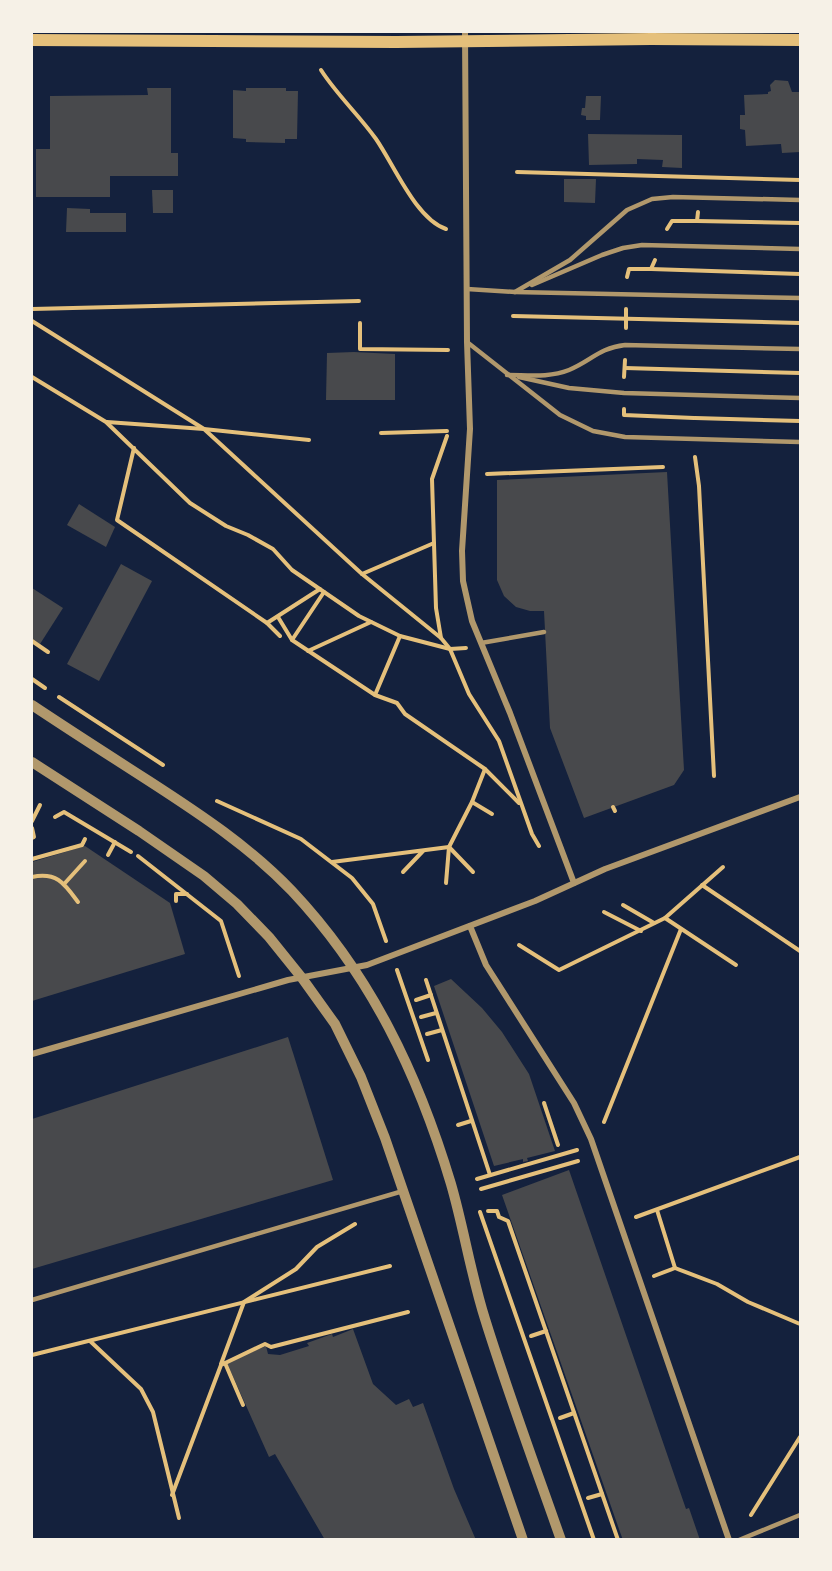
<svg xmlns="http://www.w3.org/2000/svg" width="832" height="1571" font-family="'PT Sans',sans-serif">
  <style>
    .building { fill: #48494c }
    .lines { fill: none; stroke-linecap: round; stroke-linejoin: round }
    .path { stroke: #e5c07b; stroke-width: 4 }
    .service { stroke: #b1986c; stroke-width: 4.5 }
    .minor { stroke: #b1986c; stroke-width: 6 }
    .tertiary { stroke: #b1986c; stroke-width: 10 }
    .secondary { stroke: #e5c07b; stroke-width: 12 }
  </style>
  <rect width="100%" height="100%" fill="#14213d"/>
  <!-- building -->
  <g class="building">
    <path d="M775 80 788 81 792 92H800V152L782 153 781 144 746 146 745 130 740 129V115H745L744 95 768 94V92L771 91 770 85Z"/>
    <path d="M147 88H171V153H178V176H110V197H36V149H50V96L148 95Z"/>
    <path d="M246 88H286V91H298L297 139H285V143L246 142V139L233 138V90L246 91Z"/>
    <path d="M586 96H601L600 120H586V116L581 115 582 108H585Z"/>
    <path d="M588 134 682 135V168L662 167 663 160 637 159V164L589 165Z"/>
    <path d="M564 179H596L595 203 564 202Z"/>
    <path d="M152 190H173V213H153Z"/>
    <path d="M67 208 90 209V213H126V232H66Z"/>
    <path d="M354 352 395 354V400H326L327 353Z"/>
    <path d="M667 472 684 770 674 785 584 818 550 728 544 611H530L516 607 504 596 497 580V480Z"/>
    <path d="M79 504 115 527 106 547 67 525Z"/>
    <path d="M121 564 152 581 99 681 67 664Z"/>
    <path d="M32 588 63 608 40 644 32 639Z"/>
    <path d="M85 846 170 903 185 954 32 1001V862Z"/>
    <path d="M451 979 482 1008 502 1032 529 1074 555 1151 527 1158 528 1161 523 1162V1159L494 1166 434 986Z"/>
    <path d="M288 1037 333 1180 32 1269V1119Z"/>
    <path d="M569 1170 686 1509 689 1508 700 1540H623L620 1532 502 1195Z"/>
    <path d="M353 1329 373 1384 396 1405 409 1399 413 1407 423 1403 454 1489 476 1540H325L275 1454 269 1457 227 1363 266 1346 268 1354 280 1355 309 1346 307 1343 332 1334 333 1337Z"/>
  </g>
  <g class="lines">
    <!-- path -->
    <g class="path">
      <path d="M321 70C337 95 359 115 376 139 394 165 416 219 446 229"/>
      <path d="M517 172 800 180"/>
      <path d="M697 221 800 223"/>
      <path d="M667 229 672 221H697L698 212"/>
      <path d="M651 269 800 274"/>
      <path d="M627 277 629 269H651L655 260"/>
      <path d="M32 309 359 301"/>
      <path d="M513 316 800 323"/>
      <path d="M32 321 204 429 362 574 441 638"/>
      <path d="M360 323V349L448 350"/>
      <path d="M626 328V309"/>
      <path d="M625 368 800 373"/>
      <path d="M32 377 106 422 190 503 226 526 248 535 273 549 292 570 359 616 400 636 450 649 466 648"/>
      <path d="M624 377 625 360"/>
      <path d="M624 409V415L694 418"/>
      <path d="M695 418 800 421"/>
      <path d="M107 422 204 429 309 440"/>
      <path d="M381 433 447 431"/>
      <path d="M447 436 432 479 436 608 441 638 450 649 469 694 499 741 532 834 539 846"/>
      <path d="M134 448 117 520 267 623 280 636"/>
      <path d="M695 457 699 486 714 776"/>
      <path d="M487 474 663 467"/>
      <path d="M362 574 434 543"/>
      <path d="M278 617 292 640 375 695 397 703 405 714 485 769 519 803"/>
      <path d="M267 623 320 589"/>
      <path d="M292 640 324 592"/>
      <path d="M32 641 48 652"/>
      <path d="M308 651 371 622"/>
      <path d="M32 679 45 688"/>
      <path d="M375 695 400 636"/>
      <path d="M59 697 163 765"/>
      <path d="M217 801 301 839 352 878 373 904 386 941"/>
      <path d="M472 802 492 814"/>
      <path d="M613 807 615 811"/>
      <path d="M55 817 64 812 131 852"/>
      <path d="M32 821 40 805"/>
      <path d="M32 828 34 837 32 838"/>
      <path d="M108 855 115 842"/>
      <path d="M138 856 221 921 239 976"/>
      <path d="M32 859 82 845 85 839"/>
      <path d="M332 862 449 847 473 872"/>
      <path d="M403 872 423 851"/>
      <path d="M32 877C57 872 64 883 78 902"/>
      <path d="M65 883 85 861"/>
      <path d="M446 883 449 847 472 802 485 769"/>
      <path d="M702 885 800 951"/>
      <path d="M176 901V894H187"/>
      <path d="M623 905 654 923"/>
      <path d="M604 912 641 931"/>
      <path d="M665 918 736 965"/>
      <path d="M519 945 559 970 665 918 723 867"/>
      <path d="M397 970 428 1060"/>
      <path d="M426 980 490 1175"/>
      <path d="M416 1000 431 995"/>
      <path d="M421 1017 436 1013"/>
      <path d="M427 1034 442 1030"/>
      <path d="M544 1103 558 1145"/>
      <path d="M604 1122 681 929"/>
      <path d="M458 1125 471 1121"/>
      <path d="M477 1179 577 1150"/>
      <path d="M481 1189 578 1161"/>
      <path d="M657 1210 675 1268 717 1284 748 1302 800 1324"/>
      <path d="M488 1211H497L499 1217 508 1221 618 1540"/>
      <path d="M480 1212 594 1540"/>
      <path d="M636 1217 800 1157"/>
      <path d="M654 1276 675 1268"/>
      <path d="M531 1336 546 1331"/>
      <path d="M90 1341 141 1389 153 1412 179 1518"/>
      <path d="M32 1355 390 1266"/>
      <path d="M225 1363 243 1405"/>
      <path d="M221 1364 244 1302 296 1269 317 1247 355 1224"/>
      <path d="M560 1418 574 1413"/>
      <path d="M172 1495 221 1365 265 1344 271 1347 408 1312"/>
      <path d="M588 1498 602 1494"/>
      <path d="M751 1515 800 1437"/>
    </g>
    <!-- service -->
    <g class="service">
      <path d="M532 285 602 255 623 248 642 245 800 249"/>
      <path d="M467 289 515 292 800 298"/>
      <path d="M515 292 570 260 627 210 652 199 673 197 800 200"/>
      <path d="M467 342 560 415 593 431 625 437 800 442"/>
      <path d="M507 375C528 375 549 378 569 370 591 361 599 348 625 345L800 349"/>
      <path d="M519 377 569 388 624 393 800 398"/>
      <path d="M481 643 544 632"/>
      <path d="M32 1300 403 1191"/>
      <path d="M739 1540 800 1515"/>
    </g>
    <!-- minor -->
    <g class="minor">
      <path d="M465 32 467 342 470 429 462 551 463 581 472 621 510 713 574 883"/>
      <path d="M470 926 486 965 574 1103 591 1139 729 1540"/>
      <path d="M32 1054 288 980 367 965 535 901 605 869 800 797"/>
    </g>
    <!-- tertiary -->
    <g class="tertiary">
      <path d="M32 705C71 731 110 756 149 781 200 814 250 847 292 891 371 975 418 1074 451 1184 464 1229 471 1275 485 1319 508 1393 535 1466 561 1540"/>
      <path d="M32 762 139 831 204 876 237 904 269 937 302 978 335 1024 361 1077 385 1138 523 1540"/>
    </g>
    <!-- secondary -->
    <path class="secondary" d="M32 40 396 42 651 39 800 40"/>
  </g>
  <!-- border -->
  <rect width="832" height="1571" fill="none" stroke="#f6f1e7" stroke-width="66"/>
</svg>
